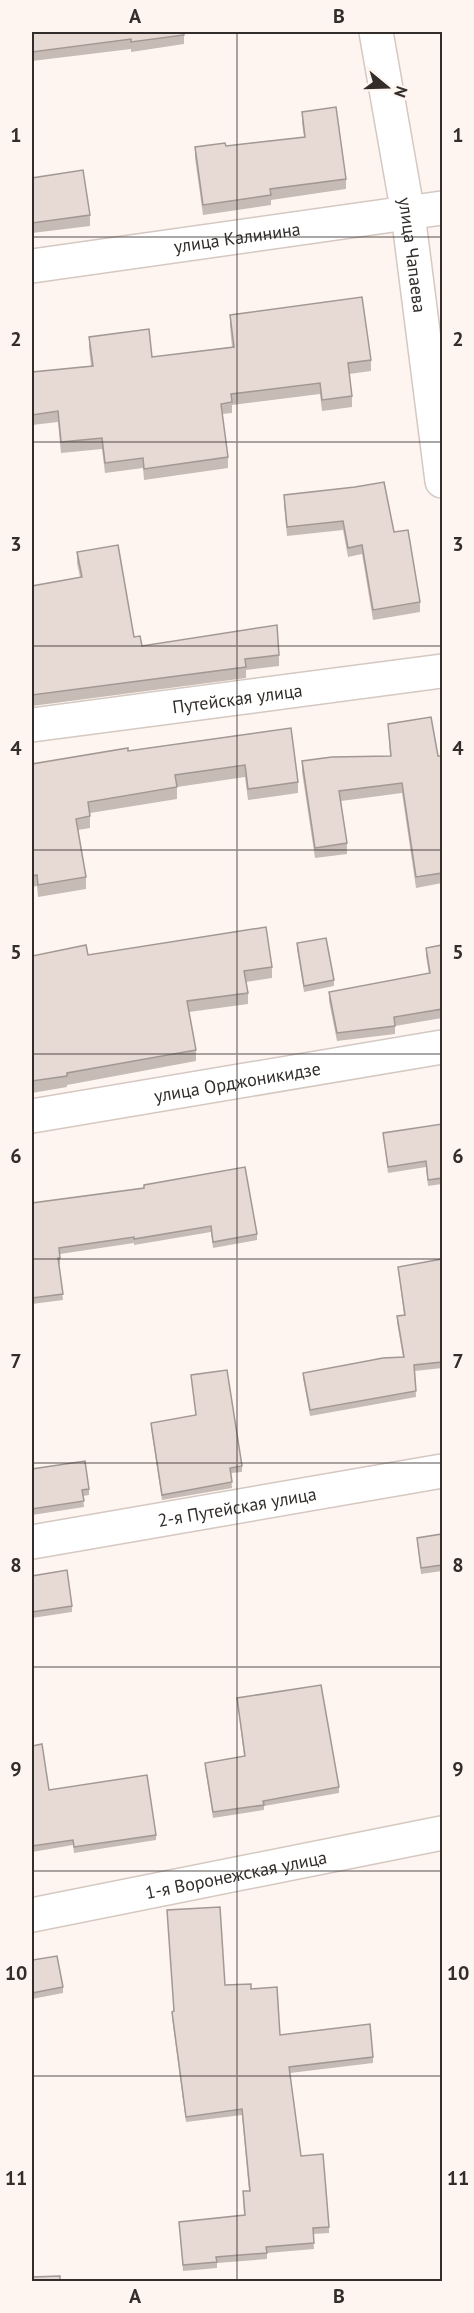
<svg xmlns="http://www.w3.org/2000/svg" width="474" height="2313" font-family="'PT Sans',sans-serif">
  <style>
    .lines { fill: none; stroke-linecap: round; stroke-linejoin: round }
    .minor-casing { stroke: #d5c8c1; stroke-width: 36 }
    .minor { stroke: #fff; stroke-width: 33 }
    .wall { fill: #c7bbb5 }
    .building { fill: #e7d9d3; stroke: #a29894; stroke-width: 1.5 }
    .grid { fill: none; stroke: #322d2a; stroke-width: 1.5; stroke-opacity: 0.55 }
    .labels { text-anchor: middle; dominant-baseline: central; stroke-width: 4.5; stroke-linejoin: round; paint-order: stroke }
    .street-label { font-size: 18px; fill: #322d2a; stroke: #fef5f1 }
    .neatline { fill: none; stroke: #322d2a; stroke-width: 2 }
    .grid-label { font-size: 20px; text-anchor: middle; font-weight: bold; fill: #322d2a }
  </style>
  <rect width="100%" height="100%" fill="#fef5f1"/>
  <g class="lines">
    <defs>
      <g id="minor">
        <path id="s1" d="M376 32 408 214 442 481"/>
        <path id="s2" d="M32 266 442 208"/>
        <path id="s3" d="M32 725 442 671"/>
        <path id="s4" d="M32 1116 442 1047"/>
        <path id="s5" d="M32 1542 442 1471"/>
        <path id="s6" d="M32 1915 442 1833"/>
      </g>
    </defs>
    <!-- minor casing -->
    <use href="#minor" class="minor-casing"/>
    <!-- minor -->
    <use href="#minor" class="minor"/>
  </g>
  <!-- wall -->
  <g class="wall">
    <path d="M32 32 184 35V44L131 52V49L32 61Z"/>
    <path d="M302 112 346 179V189L271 200V205L203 215 195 158V147L226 146 304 137 302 123Z"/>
    <path d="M32 178 90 215V226L32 233Z"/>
    <path d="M230 315 371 360V371L349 374 352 396V407L322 411 320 394 232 405V413L222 414 228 457V468L144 480 143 468 105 473 102 449 61 453 58 422 32 425V372L91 366 89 348V337L152 357 232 347 230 326Z"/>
    <path d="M284 495 394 532 420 602V612L373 620 362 554 348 557 343 530 287 536 284 504Z"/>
    <path d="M77 552 134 637 142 646 279 655V666L246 670V678L32 706V586L80 577 77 563Z"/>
    <path d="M388 724 438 756H442V883L416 888 402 793 341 801 347 843V854L315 858 302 772V761L390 756Z"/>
    <path d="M291 728 298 782V793L248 800 245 777 177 787V799L90 813V828L78 830 86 877V889L38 897 37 886 32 887V764Z"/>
    <path d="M297 943 334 980V986L304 992 297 949Z"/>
    <path d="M442 945V1018L395 1026V1034L337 1041 329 1001V992L429 974 426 956V948Z"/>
    <path d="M88 955 272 967V978L246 982 248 993V1004L189 1012 196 1050V1061L67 1085V1087L32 1093V956Z"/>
    <path d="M442 1128V1184L428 1186 426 1167 388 1173 383 1133Z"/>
    <path d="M144 1189 257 1234V1240L213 1248 211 1232 134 1245V1243L60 1254V1264H59L63 1300 32 1304V1203Z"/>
    <path d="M442 1259V1368L415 1371 416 1397 310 1416 303 1378V1373L403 1357 397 1322V1316L404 1315 398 1267Z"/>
    <path d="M191 1375 242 1466V1472L231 1473 232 1488 162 1500 151 1428V1423L196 1415Z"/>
    <path d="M32 1469 89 1489V1495L83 1496 84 1507 32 1515Z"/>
    <path d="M442 1534V1571L421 1574 417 1538Z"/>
    <path d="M32 1576 72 1606V1612L32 1618Z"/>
    <path d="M237 1698 339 1787V1793L264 1806V1810L213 1818 205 1768V1763L244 1756Z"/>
    <path d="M32 1746 49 1790 156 1835V1840L74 1853 73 1845 32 1852Z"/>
    <path d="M32 1953 33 1960 63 1987V1993L32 1999Z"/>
    <path d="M225 1985 251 1989 280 2035 373 2057V2063L290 2073 301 2156 329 2227V2233L313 2234 314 2249 267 2253V2259L217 2263V2268L183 2271 179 2222 244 2215 243 2191H249L242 2115 186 2122 172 2017V2012Z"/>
  </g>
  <!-- building -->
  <g class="building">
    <path d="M32 32H183L184 35 131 42V39L32 52Z"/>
    <path d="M336 107 346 179 270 189 271 195 203 205 195 147 225 143 226 146 305 137 302 112Z"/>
    <path d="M83 170 90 215 32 223V178Z"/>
    <path d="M362 297 371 360 348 363 352 396 322 400 320 383 231 394 232 402 221 404 228 457 144 469 143 458 105 463 102 438 61 442 58 411 32 415V372L93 366 89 337 149 329 152 357 234 347 230 315Z"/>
    <path d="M384 482 394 532 408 530 420 602 373 610 362 545 348 548 343 521 287 527 284 495 355 487Z"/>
    <path d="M118 545 134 637 140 636 142 646 277 625 279 655 245 659 246 667 32 695V586L82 577 77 552Z"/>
    <path d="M431 717 438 756H442V873L416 877 402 783 339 791 347 843 315 848 302 761 332 757 391 756 388 724Z"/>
    <path d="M291 728 298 782 248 789 245 765 175 775 177 787 88 802 90 816 76 819 86 877 38 885 37 875 32 876V764L128 748V751Z"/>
    <path d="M266 927 272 967 244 971 248 993 187 1001 196 1050 67 1073V1076L32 1081V956L86 945 88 955Z"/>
    <path d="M326 938 334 980 304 986 297 943Z"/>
    <path d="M442 945V1009L394 1017 395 1026 337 1033 329 992 430 973 426 948Z"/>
    <path d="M442 1124V1178L428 1180 426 1161 388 1167 383 1133Z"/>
    <path d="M245 1167 257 1234 213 1242 211 1226 134 1239V1237L59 1248 60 1258H58L63 1294 32 1298V1203L144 1188V1185Z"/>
    <path d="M442 1259V1362L414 1365 416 1391 310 1410 303 1373 383 1358 404 1357 397 1316 405 1315 398 1267Z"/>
    <path d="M227 1370 242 1466 230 1468 232 1482 162 1495 151 1423 196 1415 191 1375Z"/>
    <path d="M85 1461 89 1489 82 1490 84 1501 32 1509V1469Z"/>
    <path d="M442 1534V1565L421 1568 417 1538Z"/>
    <path d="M67 1570 72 1606 32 1612V1576Z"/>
    <path d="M321 1685 339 1787 263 1801 264 1805 213 1812 205 1763 245 1756 237 1698Z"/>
    <path d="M42 1744 49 1790 147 1775 156 1835 74 1847 73 1840 32 1846V1746Z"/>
    <path d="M220 1907 225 1985 251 1984V1989L277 1987 280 2035 370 2024 373 2057 289 2067 301 2156 323 2154 329 2227 313 2228 314 2243 266 2247 267 2253 216 2257 217 2262 183 2265 179 2222 245 2215 243 2191H250L242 2109 186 2117 172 2012 174 2011 167 1910Z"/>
    <path d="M32 1953 33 1960 57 1956 63 1987 32 1993Z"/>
    <path d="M60 2276V2282H32V2277Z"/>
  </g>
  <!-- grid -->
  <path class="grid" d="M237 32V2282M32 237H442M32 442H442M32 646H442M32 850H442M32 1054H442M32 1259H442M32 1463H442M32 1667H442M32 1871H442M32 2076H442"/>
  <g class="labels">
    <!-- street labels -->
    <g class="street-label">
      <text stroke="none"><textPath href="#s2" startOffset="207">улица Калинина</textPath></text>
      <text stroke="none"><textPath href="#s1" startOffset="226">улица Чапаева</textPath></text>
      <text stroke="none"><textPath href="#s3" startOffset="207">Путейская улица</textPath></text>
      <text stroke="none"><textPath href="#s4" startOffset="208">улица Орджоникидзе</textPath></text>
      <text stroke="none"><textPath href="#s5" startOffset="208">2-я Путейская улица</textPath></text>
      <text stroke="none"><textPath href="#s6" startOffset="208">1-я Воронежская улица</textPath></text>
    </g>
  </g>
  <!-- border -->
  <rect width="474" height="2313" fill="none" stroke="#fef5f1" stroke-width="66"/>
  <!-- north arrow -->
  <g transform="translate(387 87) rotate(109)" stroke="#fef5f1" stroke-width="4.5" paint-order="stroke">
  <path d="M0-4.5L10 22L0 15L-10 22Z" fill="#322d2a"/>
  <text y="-9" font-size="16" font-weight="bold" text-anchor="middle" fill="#322d2a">N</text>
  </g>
  <rect x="33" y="33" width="408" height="2247" class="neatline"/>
  <g class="grid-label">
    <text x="135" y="23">A</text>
    <text x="339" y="23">B</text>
    <text x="16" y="142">1</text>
    <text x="458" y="142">1</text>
    <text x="16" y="346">2</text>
    <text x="458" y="346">2</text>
    <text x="16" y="551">3</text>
    <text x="458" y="551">3</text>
    <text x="16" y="755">4</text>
    <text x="458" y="755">4</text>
    <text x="16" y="959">5</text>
    <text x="458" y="959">5</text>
    <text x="16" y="1163">6</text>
    <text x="458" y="1163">6</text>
    <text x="16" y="1368">7</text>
    <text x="458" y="1368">7</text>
    <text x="16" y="1572">8</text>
    <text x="458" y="1572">8</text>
    <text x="16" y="1776">9</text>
    <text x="458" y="1776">9</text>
    <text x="16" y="1980">10</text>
    <text x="458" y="1980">10</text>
    <text x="16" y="2185">11</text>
    <text x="458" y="2185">11</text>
    <text x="135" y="2303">A</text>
    <text x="339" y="2303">B</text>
  </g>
</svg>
